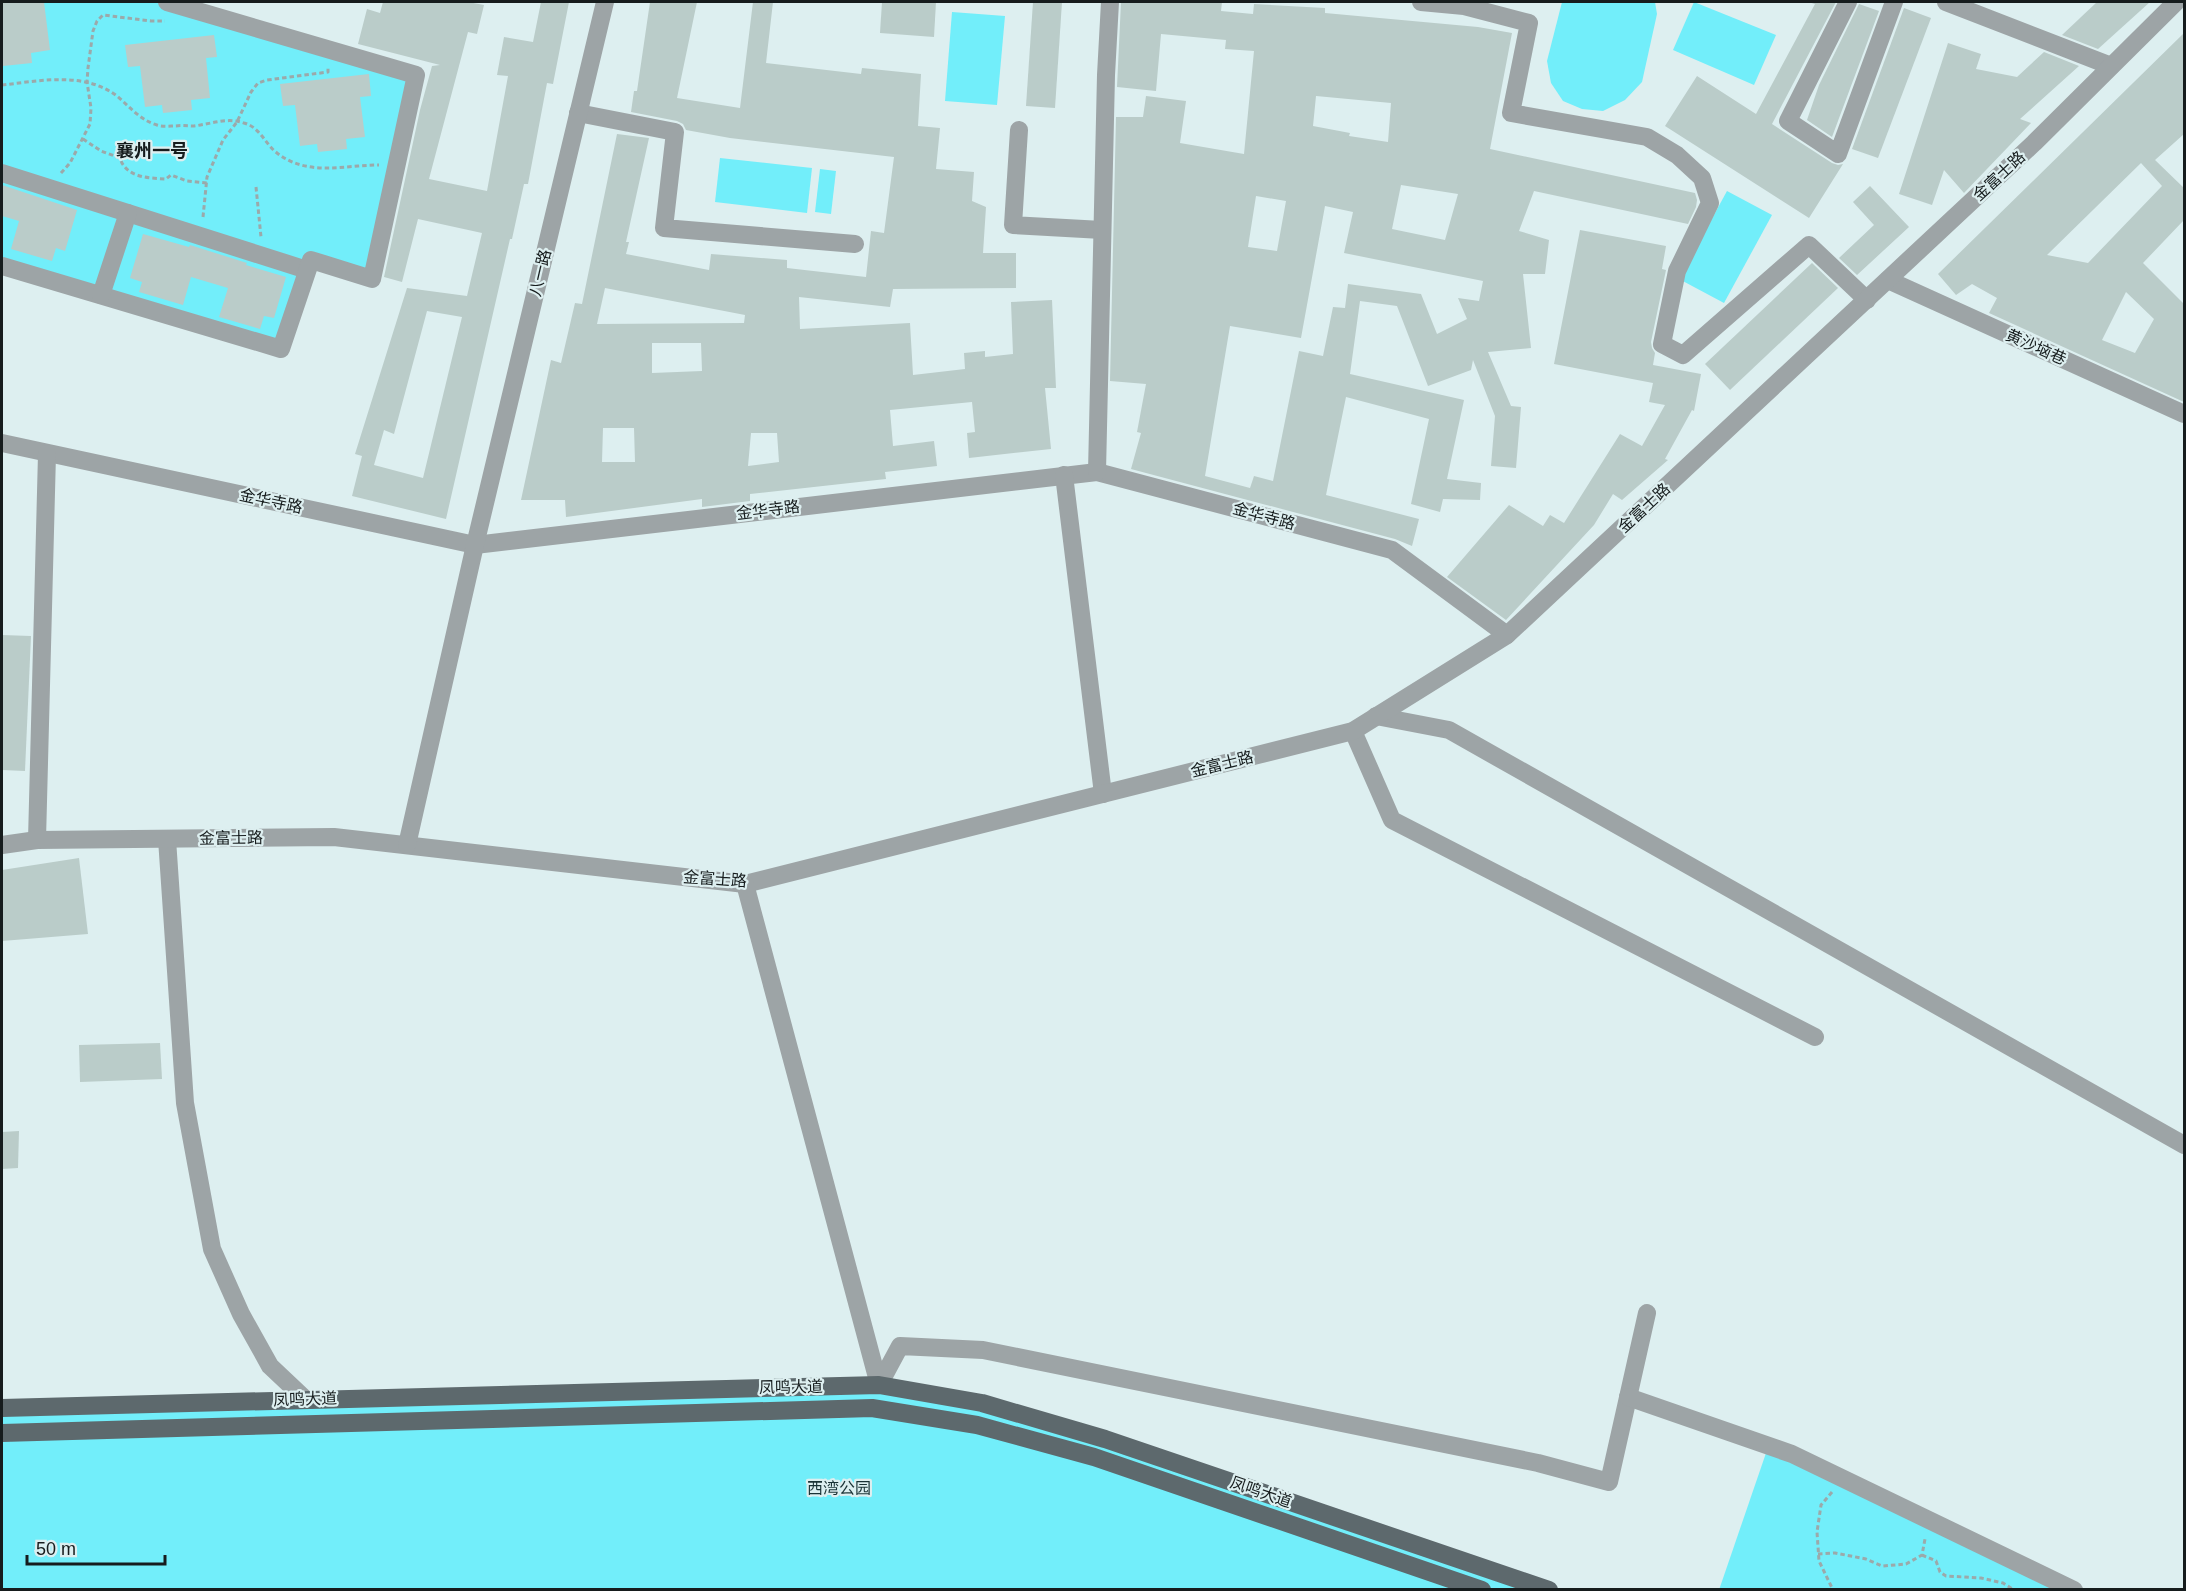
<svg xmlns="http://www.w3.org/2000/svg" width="2186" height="1591" font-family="Helvetica,'Noto Sans SC',sans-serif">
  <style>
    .green { fill: #72eefa }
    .building { fill: #baccc9; fill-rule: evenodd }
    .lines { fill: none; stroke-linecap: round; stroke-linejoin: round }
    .path { stroke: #9ba9aa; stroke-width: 3; stroke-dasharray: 4.5 3; stroke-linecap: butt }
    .minor { stroke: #9da4a6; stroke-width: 18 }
    .major { stroke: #5d696d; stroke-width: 18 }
    .labels { text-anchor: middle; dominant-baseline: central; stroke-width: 4.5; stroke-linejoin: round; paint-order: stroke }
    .street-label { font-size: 16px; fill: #161c1d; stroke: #ddeff0 }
    .park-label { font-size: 16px; fill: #193235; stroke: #ddeff0 }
    .neighbourhood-label { font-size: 18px; font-weight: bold; fill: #161c1d; stroke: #ddeff0 }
  </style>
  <rect width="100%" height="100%" fill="#ddeff0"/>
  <!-- green -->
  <g class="green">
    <path d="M2 2H164L416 75 372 279 311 261 281 349 2 266Z"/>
    <path d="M1562 2H1655L1657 14 1642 82 1625 100 1603 111 1582 109 1563 101 1551 83 1547 61Z"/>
    <path d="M1694 2 1776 35 1754 85 1673 50Z"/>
    <path d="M952 12 1005 16 997 105 945 101Z"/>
    <path d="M720 158 812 168 807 213 715 202Z"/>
    <path d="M820 169 836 171 831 214 815 212Z"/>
    <path d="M1727 191 1772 215 1724 303 1679 279Z"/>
    <path d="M879 1385 982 1403 1549 1590H2V1400Z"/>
    <path d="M1766 1453 1792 1454 2074 1590H1719Z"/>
  </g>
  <!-- building -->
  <g class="building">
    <path d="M2 2H44L50 50 31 53 32 63 3 66Z"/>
    <path d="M383 2H468L484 5 477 34 468 32 429 179 487 191 508 76 497 75 504 37 533 42 541 2H569L553 84 547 83 528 184H524L512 239H510L446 519 352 496 362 456 355 454 407 288 467 296 482 233 418 219 402 282 384 277 420 110 432 66 440 65 358 44 367 9 380 13ZM427 311 462 317 423 478 374 465 384 430 394 434Z"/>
    <path d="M650 2H697L677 98 740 108 753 2H773L766 63 861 74 862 68 921 74 918 126 940 128 936 169 974 172 972 201 986 207 983 253H1016V288L893 289 890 307 799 297 800 329 910 323 913 375 965 369 964 353 985 351V357L1013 354 1011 302 1052 300 1056 388H1045L1051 449 969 458 967 433 975 432 972 402 890 410 893 446 934 441 937 466 885 472 886 479 750 494V501L702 507V499L566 517 565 500H521L551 360 561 363 575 303 582 304 617 134 649 138 626 242H629L626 254 709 270 711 254 787 260V268L866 277 871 231 884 233 894 157 730 138 686 130 683 124 677 121 631 112 634 91H637ZM605 288 745 315 744 323 597 324ZM652 343H701L702 371 652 373ZM603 428H634L635 462H602ZM751 433H777L779 462 748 466Z"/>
    <path d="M882 2H936L934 37 880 33Z"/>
    <path d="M1033 2H1062L1055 108 1026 106Z"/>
    <path d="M1121 2H1222L1221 11 1253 14 1254 4 1325 8V13L1478 27 1512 33 1490 149 1695 193 1697 200 1696 207 1688 224 1534 191 1519 231 1549 240 1545 274H1523L1531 348 1488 352 1511 406 1521 407 1516 468 1491 466 1495 416 1473 360 1471 370 1428 386 1397 306 1360 301 1350 374 1464 400 1447 479 1481 483 1480 500 1443 499 1440 512 1411 504 1429 419 1346 397 1326 495 1419 519 1412 546 1395 539 1131 469 1141 433 1137 432 1146 384 1110 381 1116 117H1143L1146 96 1186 101 1180 143 1244 154 1254 51 1225 49 1226 40 1161 34 1156 91 1117 87ZM1316 96 1391 103 1388 142 1349 136 1350 133 1313 126ZM1401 185 1458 194 1445 240 1392 229ZM1256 196 1286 201 1277 251 1248 247ZM1325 206 1353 212 1344 253 1483 281 1479 301 1458 298 1467 319 1437 334 1421 294 1348 284 1345 308 1333 307 1323 356 1299 351 1273 481 1254 476 1250 488 1205 476 1230 326 1301 338Z"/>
    <path d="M1808 2H1836L1772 124 1832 163 1838 165 1843 164 1809 218 1665 126 1697 76 1756 114 1815 4Z"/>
    <path d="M2097 2H2150L2098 49 2062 35Z"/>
    <path d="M1859 4 1879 11 1832 137 1807 120 1819 85Z"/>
    <path d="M1904 8 1931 18 1878 158 1852 149Z"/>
    <path d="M2184 33V134L2155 160 2184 188V220L2143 263 2184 304V402L1989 313 1997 298 1972 284 1956 295 1938 274ZM2141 163 2162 186 2088 263 2047 255ZM2126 292 2154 319 2135 353 2102 340Z"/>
    <path d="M214 35 217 57 206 58 210 98 191 100 192 110 163 113 162 105 145 107 140 66 128 67 125 45Z"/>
    <path d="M1948 43 1981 54 1976 69 2017 77 2044 52 2079 66 2020 119 2031 123 1964 193 1944 170 1932 205 1899 194Z"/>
    <path d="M369 74 371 96 360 97 365 137 346 139 347 149 318 152 317 144 300 146 295 105 283 106 280 84Z"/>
    <path d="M2 185 77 210 65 251 56 248 52 261 11 249 19 221 2 216Z"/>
    <path d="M1870 186 1909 227 1857 275 1839 258 1874 225 1853 202Z"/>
    <path d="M1580 230 1666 246 1662 269 1666 270 1651 342 1652 348 1655 353 1653 365 1701 374 1694 411 1692 410 1665 459 1668 460 1622 500 1613 494 1594 525 1506 620 1447 577 1509 505 1543 526 1550 515 1564 523 1620 434 1642 446 1665 405 1649 402 1653 383 1554 364Z"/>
    <path d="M143 234 189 247 190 245 247 263 246 265 286 277 274 318 264 316 260 329 219 317 228 288 191 277 183 305 139 292 142 282 130 278Z"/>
    <path d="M1812 263 1838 288 1730 390 1705 364Z"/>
    <path d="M2 635 31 636 25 771 2 770Z"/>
    <path d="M79 858 88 934 2 941V870Z"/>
    <path d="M160 1043 162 1079 80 1082 79 1045Z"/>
    <path d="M19 1131 18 1168 2 1169V1132Z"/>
  </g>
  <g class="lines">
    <!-- path -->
    <g class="path">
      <path d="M2 85C40 81 84 71 117 96 130 107 140 120 157 125 163 127 170 126 176 126 182 125 188 126 194 126 211 124 227 117 244 123 260 127 265 144 277 153 308 177 344 165 379 165"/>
      <path d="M83 139 101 151 120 158C126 178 149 178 166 179L171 175 187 181 207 183"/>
      <path d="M61 173 70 163 90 124 91 108 87 82 88 68 93 31 97 21 103 15 151 21H165"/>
      <path d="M256 187 261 237"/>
      <path d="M203 217 207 177 223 140 237 122 251 92 258 83 267 80 328 72V66"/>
      <path d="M1832 1492 1821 1505 1817 1532 1819 1561 1833 1590"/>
      <path d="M1818 1554 1835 1553 1866 1559 1882 1566 1906 1564 1922 1555 1925 1539"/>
      <path d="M1922 1555 1936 1561 1940 1572 1946 1576 1981 1578 2003 1583 2014 1590"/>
    </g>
    <!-- minor -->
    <g class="minor">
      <path d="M1421 2 1464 6 1529 23 1511 113 1647 137 1677 155 1702 178 1710 203 1677 271 1662 344 1683 355 1809 245 1867 300"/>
      <path d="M1848 2 1788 121 1838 154 1894 2"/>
      <path d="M1946 2 2111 66"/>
      <path d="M578 113 675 132 664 228 855 244"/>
      <path d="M1019 130 1013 225 1102 230"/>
      <path d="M2 173 307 270"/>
      <path d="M2 266 281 349 311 260 372 279 416 75 167 2"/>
      <path d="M1888 280 2184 414"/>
      <path d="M101 295 128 213"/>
      <path d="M2 443 475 545 1097 472 1392 550 1507 635"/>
      <path d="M1097 472 1106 75 1110 2"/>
      <path d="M1064 475 1103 794"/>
      <path d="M1376 716 1449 730 2184 1145"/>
      <path d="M1353 731 1392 820 1815 1037"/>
      <path d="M167 839 185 1103 212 1249 241 1314 270 1366 305 1399"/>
      <path d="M37 840 47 454"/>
      <path d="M2 845 37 840 334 837 745 884 1353 731 1507 635 2034 143 2176 2"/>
      <path d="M407 845 475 545 605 2"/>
      <path d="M745 884 879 1385 900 1346 983 1350 1538 1463 1609 1482 1647 1313"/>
      <path d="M1628 1397 1792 1454 2074 1590"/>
    </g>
    <!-- major -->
    <g class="major">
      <path d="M2 1408 879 1385 982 1403 1105 1439 1549 1590"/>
      <path d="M2 1433 872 1408 977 1425 1094 1457 1482 1590"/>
    </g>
  </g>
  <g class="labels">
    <!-- street labels -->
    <g class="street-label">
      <text transform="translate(1999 176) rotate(-43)">金富士路</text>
      <text transform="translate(540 273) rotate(-77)">八一路</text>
      <text transform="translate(2036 347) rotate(24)">黄沙垴巷</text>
      <text transform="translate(271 501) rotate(12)">金华寺路</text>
      <text transform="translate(1644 508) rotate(-43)">金富士路</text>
      <text transform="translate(768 510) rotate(-7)">金华寺路</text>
      <text transform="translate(1264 516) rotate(15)">金华寺路</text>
      <text transform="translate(1222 764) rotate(-14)">金富士路</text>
      <text transform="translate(231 838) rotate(-1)">金富士路</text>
      <text transform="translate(715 879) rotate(4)">金富士路</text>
      <text transform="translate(791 1387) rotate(-1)">凤鸣大道</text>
      <text transform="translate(305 1399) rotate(-2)">凤鸣大道</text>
      <text transform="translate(1261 1492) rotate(19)">凤鸣大道</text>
    </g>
    <!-- park labels -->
    <g class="park-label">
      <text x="839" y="1488">西湾公园</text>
    </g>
    <!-- neighbourhood labels -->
    <g class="neighbourhood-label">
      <text x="152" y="151">襄州一号</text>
    </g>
  </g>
  <!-- border -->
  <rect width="2186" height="1591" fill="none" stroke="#161c1d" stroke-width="6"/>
  <!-- scale -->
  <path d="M27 1555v9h138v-9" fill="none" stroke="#161c1d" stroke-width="3"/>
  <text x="36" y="1555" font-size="18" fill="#161c1d" stroke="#ddeff0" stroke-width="4.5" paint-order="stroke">50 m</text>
</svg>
